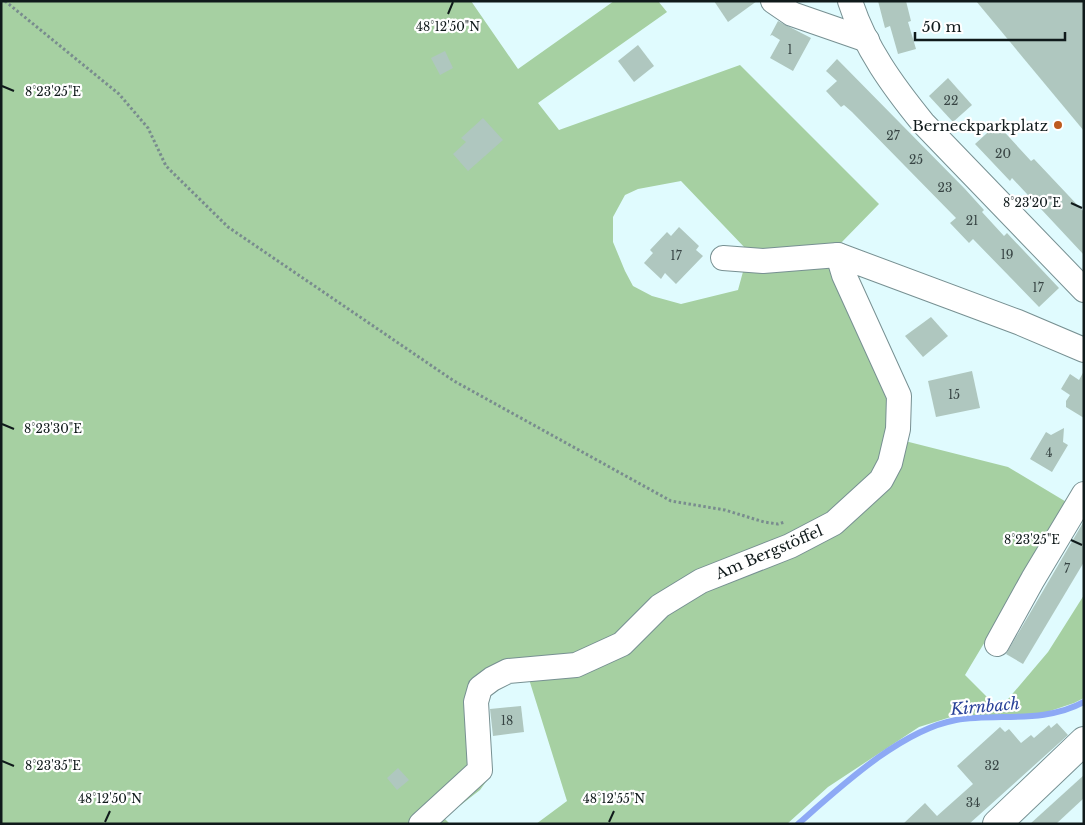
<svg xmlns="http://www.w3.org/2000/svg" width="1085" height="825" font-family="'Libre Baskerville',serif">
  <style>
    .green { fill: #a6d0a2; fill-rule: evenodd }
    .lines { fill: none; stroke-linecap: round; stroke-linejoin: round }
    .stream { stroke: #8da9f5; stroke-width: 6 }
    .building { fill: #afc7bf }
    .minor-casing { stroke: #779092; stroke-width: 26 }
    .major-casing { stroke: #779092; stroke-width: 30 }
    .path { stroke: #798c8e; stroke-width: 3; stroke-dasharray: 2.5 2.5; stroke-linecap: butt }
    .minor { stroke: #fff; stroke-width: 24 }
    .major { stroke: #fff; stroke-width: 28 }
    .ticks { fill: none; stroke: #101a1b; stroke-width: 2 }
    .poi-dot { fill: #bd5b1e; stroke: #fff; stroke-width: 2 }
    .labels { text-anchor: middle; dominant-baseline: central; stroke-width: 4.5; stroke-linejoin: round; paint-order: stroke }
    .number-label { font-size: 12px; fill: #384544 }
    .poi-label { font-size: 15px; fill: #101a1b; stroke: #fff; text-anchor: end }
    .street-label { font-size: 15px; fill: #101a1b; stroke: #fff }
    .water-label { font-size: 16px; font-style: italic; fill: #2a4299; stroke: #fff }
    .ticks-label { font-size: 12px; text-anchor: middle; fill: #101a1b; stroke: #fff; stroke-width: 4.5; stroke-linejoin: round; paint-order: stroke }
  </style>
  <rect width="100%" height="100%" fill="#e0fbfe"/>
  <!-- green -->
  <path class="green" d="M1 1H471L518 69 614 1H658L667 12 538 103 559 130 740 65 879 204 839 245 905 441 1008 467 1068 503 965 675 993 703 1003 705 1048 652 1084 595V698L1074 703 1041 714 954 716 919 727 828 787 787 824H536L567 801 528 676 484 693 488 779 480 790 444 818 450 824H1ZM681 181 746 249 744 268 738 290 681 304 652 296 633 286 625 271 613 242V217L625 195 638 189Z"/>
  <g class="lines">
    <!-- stream -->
    <path class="stream" d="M798 824C840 787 901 730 956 720 999 713 1044 724 1084 702"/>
  </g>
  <!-- building -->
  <g class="building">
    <path d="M714 1H757L728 22Z"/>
    <path d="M878 1H906L911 21 908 22 916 49 898 54 890 26 885 28Z"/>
    <path d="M976 1H1084V131Z"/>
    <path d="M778 21 811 38 793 71 770 58 780 40 772 35 770 36Z"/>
    <path d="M638 45 654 66 634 82 618 61Z"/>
    <path d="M445 51 453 68 440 75 431 58Z"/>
    <path d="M837 59 965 189 984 210 982 212 1004 236 1007 233 1059 288 1039 307 973 239 969 243 950 223 956 218 852 112 844 105 841 107 826 91 837 81 826 71Z"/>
    <path d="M948 78 972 105 953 122 929 96Z"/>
    <path d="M483 118 503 140 468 171 453 154 466 142 461 138Z"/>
    <path d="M997 124 1031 161 1034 159 1084 212V255L1012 178 1010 181 975 144Z"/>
    <path d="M679 227 699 246 696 250 703 256 676 284 665 273 661 279 644 263 653 253 650 250 667 232 671 236Z"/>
    <path d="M931 317 948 336 923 357 905 336Z"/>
    <path d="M972 371 980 408 936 417 928 381Z"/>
    <path d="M1084 371V418L1066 407V401L1070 395 1061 389 1070 374 1079 380Z"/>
    <path d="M1064 428 1063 442 1068 445 1052 472 1030 459 1046 432 1051 435Z"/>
    <path d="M1084 521V562L1023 664 1006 654Z"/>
    <path d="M521 706 524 732 493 736 490 709Z"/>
    <path d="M1057 723 1068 735 969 824H903L925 803 937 816 973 784 957 766 1000 727 1005 732 1009 729 1021 743 1031 735 1034 738 1049 725 1051 728Z"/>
    <path d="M398 768 409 780 397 790 387 778Z"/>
    <path d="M1084 775V798L1056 824H1030Z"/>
  </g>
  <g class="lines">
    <defs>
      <g id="minor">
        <path d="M773 1 792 14 867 40"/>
        <path d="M850 1C865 48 893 86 923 123L1084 290"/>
        <path d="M723 258 763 261 838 255"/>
        <path d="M997 644 1033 579 1084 494"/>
        <path d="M421 824 480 770 476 702 480 688 492 679 508 671 576 665 622 644 660 606 701 581 790 546 834 523 881 480 890 463 898 429 899 396 844 275 838 255 1018 322 1084 350"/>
      </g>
      <path id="major" d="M997 824 1084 741"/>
    </defs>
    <!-- minor casing -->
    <use href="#minor" class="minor-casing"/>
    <!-- major casing -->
    <use href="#major" class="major-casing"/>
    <!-- path -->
    <path class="path" d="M5 1 119 94 148 128 166 166 228 227 454 381 671 501 725 510 764 522 778 524 785 522"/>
    <!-- minor -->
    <use href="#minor" class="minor"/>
    <!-- major -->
    <use href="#major" class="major"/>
  </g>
  <!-- ticks -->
  <path class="ticks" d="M448 14 453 2M2 86 14 91M1071 203 1082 208M2 424 14 429M1071 540 1082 545M2 761 14 766M105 822 110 811M609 822 614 811"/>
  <!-- markers -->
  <circle class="poi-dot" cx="1058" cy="125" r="5"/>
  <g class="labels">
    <!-- number labels -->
    <g class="number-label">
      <text x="790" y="49">1</text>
      <text x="951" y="100">22</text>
      <text x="893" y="135">27</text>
      <text x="1003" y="153">20</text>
      <text x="916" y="159">25</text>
      <text x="945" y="187">23</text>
      <text x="972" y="220">21</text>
      <text x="1007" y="254">19</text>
      <text x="676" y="255">17</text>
      <text x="1038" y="287">17</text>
      <text x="954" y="394">15</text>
      <text x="1049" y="452">4</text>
      <text x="1067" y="568">7</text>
      <text x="507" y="720">18</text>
      <text x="992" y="765">32</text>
      <text x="973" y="802">34</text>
    </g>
    <!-- poi labels -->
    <g class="poi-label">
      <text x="1048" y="125">Berneckparkplatz</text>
    </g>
    <!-- street labels -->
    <g class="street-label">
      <text transform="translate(769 552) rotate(-23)">Am Bergstöffel</text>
    </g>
    <!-- water labels -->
    <g class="water-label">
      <text transform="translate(985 706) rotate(-5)">Kirnbach</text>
    </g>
  </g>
  <g class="ticks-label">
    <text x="448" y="31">48°12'50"N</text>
    <text x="53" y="96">8°23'25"E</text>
    <text x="1032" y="207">8°23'20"E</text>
    <text x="53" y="433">8°23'30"E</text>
    <text x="1032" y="544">8°23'25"E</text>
    <text x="53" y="770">8°23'35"E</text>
    <text x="110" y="803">48°12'50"N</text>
    <text x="614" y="803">48°12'55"N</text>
  </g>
  <!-- border -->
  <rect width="1085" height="825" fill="none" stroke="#101a1b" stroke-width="5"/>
  <!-- scale -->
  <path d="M915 32v8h150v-8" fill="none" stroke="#101a1b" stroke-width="2.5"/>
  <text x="922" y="32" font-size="15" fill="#101a1b" stroke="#ffffff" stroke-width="4" paint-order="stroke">50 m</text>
</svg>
